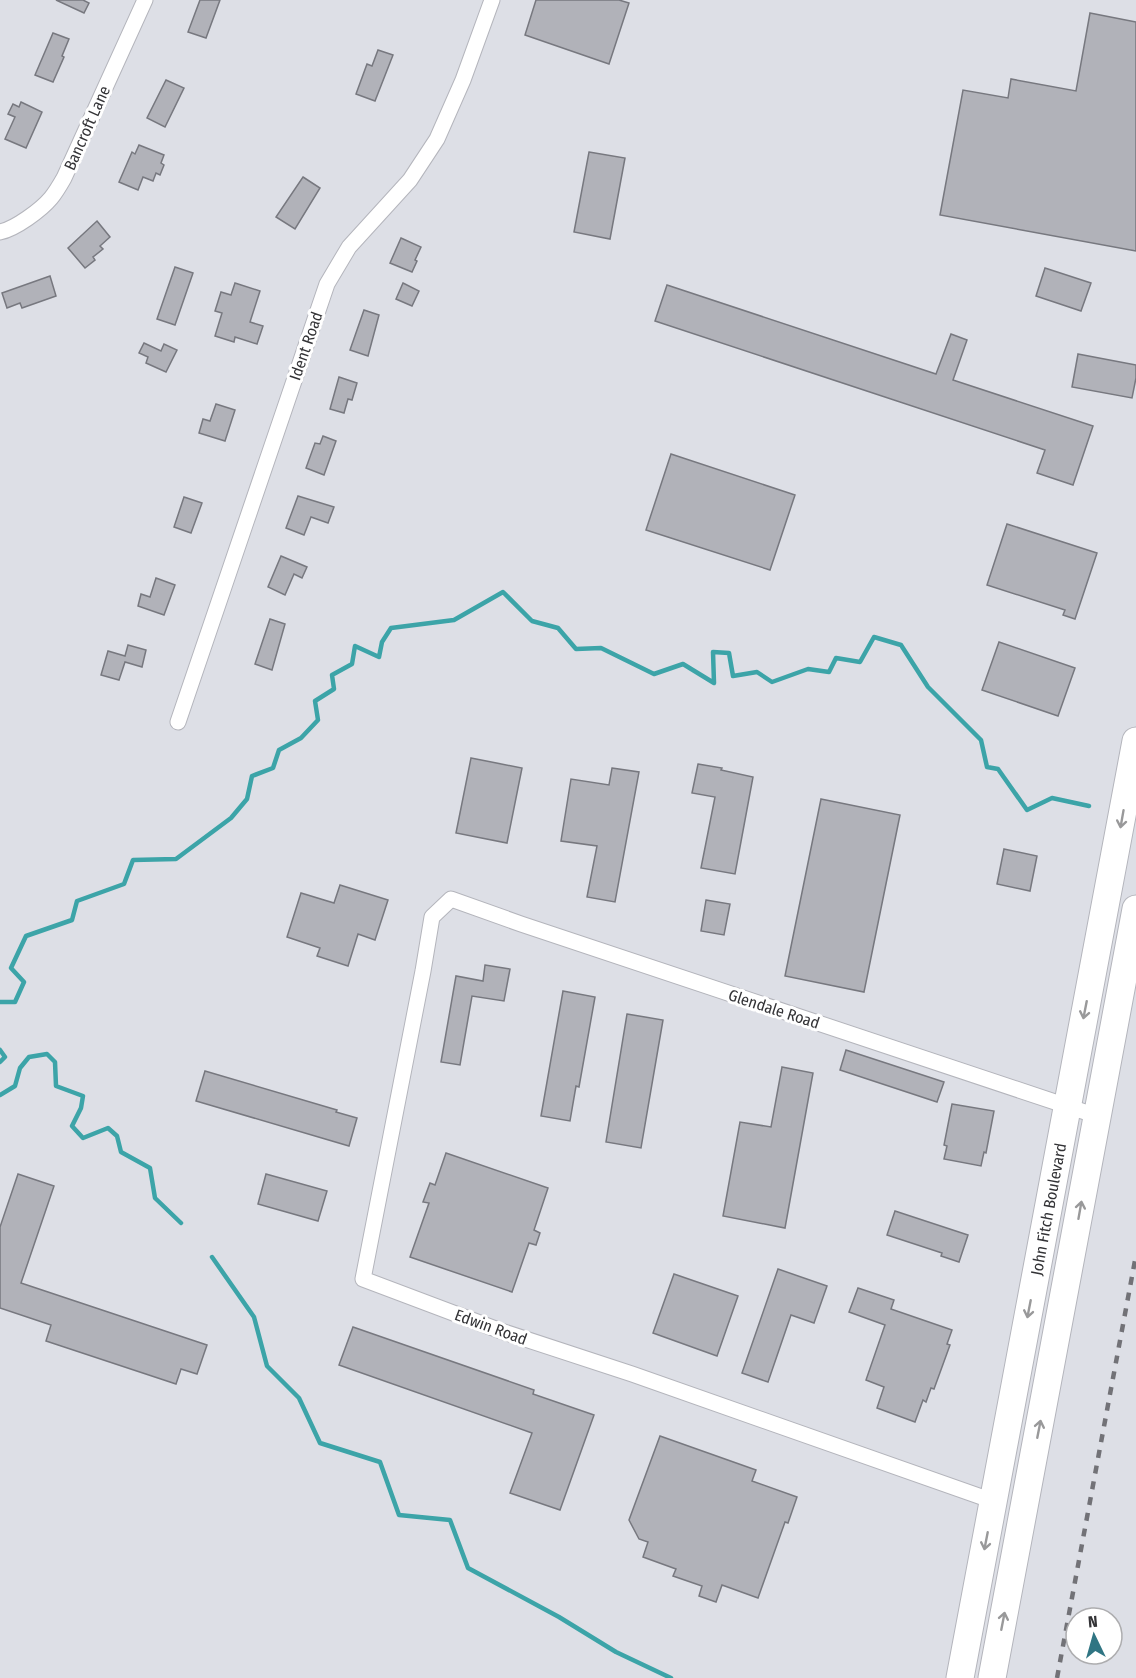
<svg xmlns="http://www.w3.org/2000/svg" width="1136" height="1678" font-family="'Fira Sans Condensed',sans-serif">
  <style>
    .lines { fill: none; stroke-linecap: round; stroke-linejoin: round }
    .stream { stroke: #3ca4a8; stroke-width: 4.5 }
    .building { fill: #b1b2b9; stroke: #77787f; stroke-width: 1.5 }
    .street-casing { stroke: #b4b5bc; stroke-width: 17 }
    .highway-casing { stroke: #b4b5bc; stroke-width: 29 }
    .street { stroke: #fff; stroke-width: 15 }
    .highway { stroke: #fff; stroke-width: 27 }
    .rail { stroke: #727277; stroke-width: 4.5; stroke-dasharray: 8 8; stroke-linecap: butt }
    .oneway { stroke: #99999a }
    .labels { text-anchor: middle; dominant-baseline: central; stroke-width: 6; stroke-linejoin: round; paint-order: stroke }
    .street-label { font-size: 16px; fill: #333336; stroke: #fff }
  </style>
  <rect width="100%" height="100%" fill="#dddfe6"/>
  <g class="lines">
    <!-- stream -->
    <g class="stream">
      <path d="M0 1002H15L24 982 11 968 26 936 72 920 77 901 124 884 133 860 176 859 231 818 247 799 252 776 273 768 279 750 301 738 318 720 315 701 334 689 332 675 352 664 355 646 379 657 382 642 391 628 454 620 503 592 532 621 558 628 576 649 601 648 654 674 683 664 714 683 713 652 729 653 733 676 757 672 772 682 808 669 829 672 836 658 860 662 874 637 901 645 928 687 981 740 987 767 998 769 1027 810 1052 798 1089 806"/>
      <path d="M0 1050 5 1057 0 1062"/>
      <path d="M0 1095 15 1086 20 1068 29 1057 47 1054 55 1062 56 1086 83 1096 81 1108 72 1126 83 1138 108 1128 117 1136 121 1152 150 1168 155 1198 181 1223"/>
      <path d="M212 1257 254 1317 267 1366 299 1398 320 1443 380 1462 399 1515 450 1520 468 1568 559 1617 616 1652 671 1678"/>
    </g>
  </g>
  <!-- building -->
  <g class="building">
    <path d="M56 0H83L89 3 84 13Z"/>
    <path d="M200 0H220L206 38 188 32Z"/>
    <path d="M536 0H619L629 3 609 64 525 35Z"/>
    <path d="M1090 13 1136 22V251L940 215 963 90 1008 98 1011 79 1076 91Z"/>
    <path d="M53 33 69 39 62 56 64 57 53 82 35 75Z"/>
    <path d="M378 50 393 55 375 101 356 94 367 64 372 66Z"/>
    <path d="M166 80 184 88 165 127 147 118Z"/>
    <path d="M21 102 42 112 26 148 5 139 15 117 8 114 13 104 19 107Z"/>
    <path d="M139 145 164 155 161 163 164 165 160 175 156 173 153 181 143 177 138 190 119 182 132 152 135 154Z"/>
    <path d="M589 152 625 158 610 239 574 232Z"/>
    <path d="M303 177 320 188 295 229 276 217Z"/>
    <path d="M97 221 110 237 100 246 103 249 93 257 95 260 85 268 68 248Z"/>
    <path d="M401 238 421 247 415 260 417 261 412 272 390 263Z"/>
    <path d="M175 267 193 273 175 325 157 319Z"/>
    <path d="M1045 268 1091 283 1081 311 1036 296Z"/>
    <path d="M50 276 56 296 22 308 20 303 7 308 2 293Z"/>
    <path d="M235 283 260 291 250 322 263 326 257 344 235 337 234 342 215 336 222 313 215 311 221 292 231 295Z"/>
    <path d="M403 283 419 291 412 306 396 299Z"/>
    <path d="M667 285 936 374 951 334 967 340 953 380 1093 426 1073 485 1037 473 1045 450 655 321Z"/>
    <path d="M364 310 379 315 368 356 350 350Z"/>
    <path d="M144 343 161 351 164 344 177 350 166 372 146 363 148 357 139 353Z"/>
    <path d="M1078 354 1136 365V378L1132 398 1072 387Z"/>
    <path d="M339 377 357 383 352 400 348 399 344 413 330 409Z"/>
    <path d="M216 404 235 410 225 441 199 433 203 419 210 421Z"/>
    <path d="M323 436 336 441 324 475 306 468 315 443 320 444Z"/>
    <path d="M671 454 795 495 770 570 646 530Z"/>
    <path d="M298 496 334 507 328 523 311 517 304 535 286 528Z"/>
    <path d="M184 497 202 503 191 533 174 527Z"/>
    <path d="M1007 524 1097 553 1075 619 1063 615 1065 610 987 585Z"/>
    <path d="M281 556 307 567 302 578 294 574 285 595 268 587Z"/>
    <path d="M156 578 175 585 164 615 138 606 141 594 150 597Z"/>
    <path d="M270 619 285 624 272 670 255 664Z"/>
    <path d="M999 642 1075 668 1058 716 982 690Z"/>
    <path d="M128 645 146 650 142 667 125 662 119 680 101 675 108 651 125 656Z"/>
    <path d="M471 758 522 768 507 843 456 833Z"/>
    <path d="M698 764 722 768 721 770 753 777 735 874 701 868 715 797 692 793Z"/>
    <path d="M612 768 639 772 615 902 587 897 597 846 561 841 571 779 609 785Z"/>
    <path d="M821 799 900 815 864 992 785 976Z"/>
    <path d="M1004 849 1037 856 1030 891 997 884Z"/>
    <path d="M340 885 388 900 375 940 358 934 348 966 317 956 320 948 287 937 301 893 334 903Z"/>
    <path d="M706 900 730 904 724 935 701 931Z"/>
    <path d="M485 965 510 969 504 1001 472 996 460 1065 441 1062 456 976 483 981Z"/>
    <path d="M563 991 595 997 579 1087 576 1086 570 1121 541 1116Z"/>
    <path d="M627 1014 663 1020 641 1148 606 1142Z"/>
    <path d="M846 1050 944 1082 937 1102 840 1070Z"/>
    <path d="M782 1067 813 1073 785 1228 723 1216 740 1122 771 1127Z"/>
    <path d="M205 1071 337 1110 336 1112 357 1118 349 1146 196 1101Z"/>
    <path d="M952 1104 994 1111 986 1153 984 1152 981 1166 944 1159 947 1146 944 1145Z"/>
    <path d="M446 1153 548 1188 534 1230 540 1233 536 1245 529 1243 512 1292 410 1257 429 1203 423 1202 430 1183 435 1185Z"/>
    <path d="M18 1174 54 1186 21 1283 207 1345 197 1374 181 1369 176 1384 46 1341 51 1325 0 1308V1227Z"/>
    <path d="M266 1174 327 1191 318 1221 258 1204Z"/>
    <path d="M895 1211 968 1235 959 1262 941 1256 942 1253 887 1235Z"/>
    <path d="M778 1269 827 1286 814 1323 791 1315 768 1382 742 1373Z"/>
    <path d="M674 1274 738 1296 717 1356 653 1333Z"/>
    <path d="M858 1288 894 1300 891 1309 952 1330 947 1344 950 1345 934 1389 931 1388 926 1402 923 1400 915 1422 877 1408 884 1387 866 1380 885 1325 849 1312Z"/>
    <path d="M353 1327 534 1390 533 1394 594 1415 560 1510 510 1493 532 1433 339 1365Z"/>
    <path d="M660 1436 756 1470 752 1481 797 1497 788 1523 785 1522 758 1598 722 1585 716 1602 699 1596 702 1586 673 1576 676 1569 643 1557 648 1542 639 1539 629 1520Z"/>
  </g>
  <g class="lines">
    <defs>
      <g id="street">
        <path d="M0 232C15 229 41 210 51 198 56 192 60 185 64 178L145 0"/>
        <path d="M178 722 327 284 349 247 410 180 437 139 463 80 492 0"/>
        <path d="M993 1501 632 1374 501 1331 363 1279 423 971 432 917 451 899 521 924 1097 1116"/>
      </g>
      <g id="highway">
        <path id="s1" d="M960 1678 1136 741"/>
        <path d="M992 1678 1136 909"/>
      </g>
    </defs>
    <!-- street casing -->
    <use href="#street" class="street-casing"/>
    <!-- highway casing -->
    <use href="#highway" class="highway-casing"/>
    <!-- street -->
    <use href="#street" class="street"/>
    <!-- highway -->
    <use href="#highway" class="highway"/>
    <!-- rail -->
    <path class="rail" d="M1057 1678 1136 1255"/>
  </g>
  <!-- one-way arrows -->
  <defs><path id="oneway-shaft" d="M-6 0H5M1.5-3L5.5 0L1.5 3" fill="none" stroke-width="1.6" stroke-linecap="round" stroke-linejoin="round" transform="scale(1.5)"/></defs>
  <g class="oneway">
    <use href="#oneway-shaft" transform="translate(1122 819) rotate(100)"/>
    <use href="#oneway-shaft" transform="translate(1085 1010) rotate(101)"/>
    <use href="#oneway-shaft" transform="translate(1080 1210) rotate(-80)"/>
    <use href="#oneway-shaft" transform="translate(1029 1309) rotate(101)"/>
    <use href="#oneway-shaft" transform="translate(1039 1429) rotate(-79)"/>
    <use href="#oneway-shaft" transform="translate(986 1541) rotate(101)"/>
    <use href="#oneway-shaft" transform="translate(1003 1621) rotate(-79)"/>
  </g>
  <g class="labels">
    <!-- street labels -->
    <g class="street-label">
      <text transform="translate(87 128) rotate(-66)">Bancroft Lane</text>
      <text transform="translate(306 346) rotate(-71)">Ident Road</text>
      <text transform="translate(774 1009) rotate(18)">Glendale Road</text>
      <text stroke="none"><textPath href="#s1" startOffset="477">John Fitch Boulevard</textPath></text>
      <text transform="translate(491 1327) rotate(20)">Edwin Road</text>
    </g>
  </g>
  <!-- north arrow -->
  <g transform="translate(1094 1636) rotate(355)"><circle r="28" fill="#ffffff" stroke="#adadaf" stroke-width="1.5"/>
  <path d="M0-4.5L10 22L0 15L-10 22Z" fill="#307583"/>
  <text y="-9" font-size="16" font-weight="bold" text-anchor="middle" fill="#333336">N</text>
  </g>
</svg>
